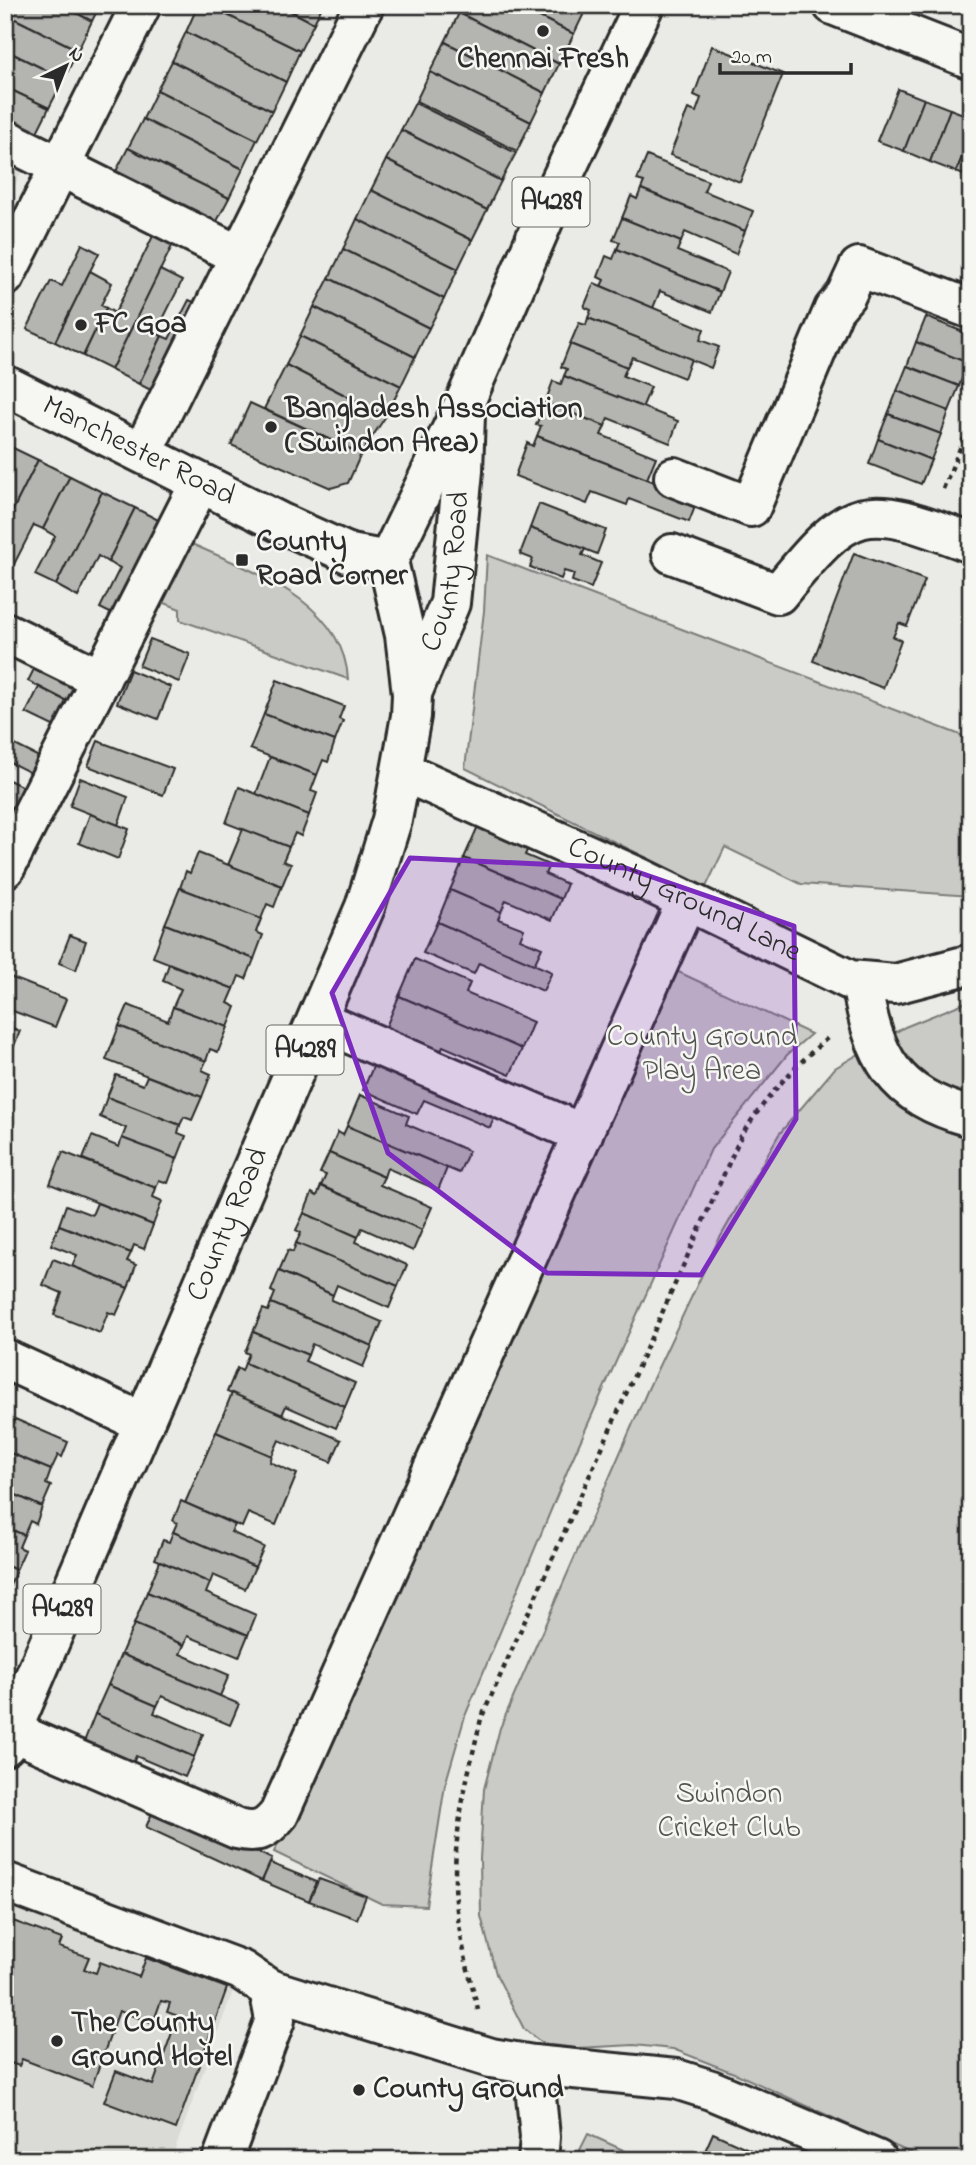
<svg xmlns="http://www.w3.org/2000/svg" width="976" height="2165" font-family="'Indie Flower',sans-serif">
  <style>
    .built { fill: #dadad6 }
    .green { fill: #cacac7; stroke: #7a7a79; stroke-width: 2 }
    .building { fill: #b4b4b1; stroke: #2b2b2b; stroke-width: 2 }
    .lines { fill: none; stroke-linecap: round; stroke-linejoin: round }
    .minor-casing { stroke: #2b2b2b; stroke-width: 44 }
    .major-casing { stroke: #2b2b2b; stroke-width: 44 }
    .path { stroke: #2b2b2b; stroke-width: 4.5; stroke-dasharray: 5 5; stroke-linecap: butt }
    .minor { stroke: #f6f6f2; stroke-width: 38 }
    .major { stroke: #f6f6f2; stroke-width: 38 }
    .marked { fill: #7b2cbf; fill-opacity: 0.2; stroke: #7b2cbf; stroke-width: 5; stroke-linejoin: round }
    .poi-dot { fill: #2b2b2b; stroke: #f6f6f2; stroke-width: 2.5 }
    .labels { text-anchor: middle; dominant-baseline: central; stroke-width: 5; stroke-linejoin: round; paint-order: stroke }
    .shield { fill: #f6f6f2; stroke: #686867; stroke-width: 2 }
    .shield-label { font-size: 28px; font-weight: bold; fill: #2b2b2b }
    .poi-label { font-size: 30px; font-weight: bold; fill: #2b2b2b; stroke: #f6f6f2; text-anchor: start }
    .street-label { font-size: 30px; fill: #2b2b2b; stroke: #f6f6f2 }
    .park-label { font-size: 30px; fill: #535352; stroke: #f6f6f2 }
  </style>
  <rect width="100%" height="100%" fill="#eaeae6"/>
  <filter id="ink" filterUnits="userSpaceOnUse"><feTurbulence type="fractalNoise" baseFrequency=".0143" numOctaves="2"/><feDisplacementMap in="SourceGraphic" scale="14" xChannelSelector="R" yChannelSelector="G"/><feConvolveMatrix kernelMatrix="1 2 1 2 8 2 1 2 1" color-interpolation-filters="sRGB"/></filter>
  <g filter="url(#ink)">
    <!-- built -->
    <g class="built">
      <path d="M5 148 28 159 5 205Z"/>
      <path d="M5 1890 238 1977 171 2160H5Z"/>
    </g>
    <!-- green -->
    <g class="green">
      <path d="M183 540C245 569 343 598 348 679L180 620V609L152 598Z"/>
      <path d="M487 555 971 739V896L801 884 725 847 706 887 465 768 484 611Z"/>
      <path d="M670 968 811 1034 787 1055 711 1149 571 1462 465 1716 445 1785 426 1906 382 1904 274 1852Z"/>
      <path d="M971 1000V2160H926L739 2075 673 2049 634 2045 577 2048 543 2044 524 2029 496 1974 481 1916 480 1859 484 1789 500 1728 648 1389 717 1243 779 1134 835 1068 905 1027Z"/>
      <path d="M588 2134 645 2160H575Z"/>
    </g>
    <!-- building -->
    <g class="building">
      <path d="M5 5H61L92 21 78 50 5 14Z"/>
      <path d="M61 5H100L92 21Z"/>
      <path d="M198 5H207L300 51 286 82 186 32Z"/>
      <path d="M207 5H279L314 23 300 51Z"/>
      <path d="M279 5H323L314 23Z"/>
      <path d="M463 5H516L574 34 559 64 459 13Z"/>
      <path d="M516 5H588L574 34Z"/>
      <path d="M459 13 559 64 545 93 445 42Z"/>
      <path d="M5 14 78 50 64 79 5 50Z"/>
      <path d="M186 32 286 82 272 111 172 61Z"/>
      <path d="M445 42 545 93 531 122 430 72Z"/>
      <path d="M712 46 783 74 740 182 670 155 688 109 696 112 701 98 694 95Z"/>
      <path d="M5 50 64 79 49 108 5 87Z"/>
      <path d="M172 61 272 111 257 140 157 90Z"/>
      <path d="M430 72 531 122 517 151 416 101Z"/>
      <path d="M5 87 49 108 34 138 5 123Z"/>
      <path d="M898 89 924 99 904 151 877 141Z"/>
      <path d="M157 90 257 140 243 169 143 119Z"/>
      <path d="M924 99 950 109 930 162 904 151Z"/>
      <path d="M415 103 516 153 501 181 401 130Z"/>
      <path d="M950 109 971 117V135L956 172 930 162Z"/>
      <path d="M143 119 243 169 229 198 128 148Z"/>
      <path d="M401 130 501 181 487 210 386 160Z"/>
      <path d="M971 135V178L956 172Z"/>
      <path d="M128 148 229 198 214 227 113 177Z"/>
      <path d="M647 156 708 181 704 191 753 211 745 231 641 189 644 182 637 180Z"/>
      <path d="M386 160 487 210 472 240 371 190Z"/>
      <path d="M641 189 745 231 736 254 685 232 681 242 622 218 631 196 637 199Z"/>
      <path d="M371 190 472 240 458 269 357 219Z"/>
      <path d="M622 218 681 242 677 251 728 272 720 292 617 249 620 242 613 240Z"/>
      <path d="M357 219 458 269 444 299 343 249Z"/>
      <path d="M157 228 176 238 111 370 83 356 106 308 115 313Z"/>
      <path d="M82 244 99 253 55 342 27 329 51 281 62 286Z"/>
      <path d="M343 249 444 299 429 328 329 278Z"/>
      <path d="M617 249 720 292 712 312 660 291 653 308 601 286 604 280 598 277 606 256 613 259Z"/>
      <path d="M160 270 182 281 156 333 162 336 139 384 111 370Z"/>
      <path d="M90 271 112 283 101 305 106 308 83 356 55 342Z"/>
      <path d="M329 278 429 328 415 357 314 307Z"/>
      <path d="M594 283 704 329 700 340 719 347 711 368 588 318 591 310 584 307Z"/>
      <path d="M189 300 210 309 166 398 139 384 162 336 169 339Z"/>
      <path d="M314 307 415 357 401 386 300 336Z"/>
      <path d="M926 317 971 335 968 363 916 342Z"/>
      <path d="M588 318 691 359 684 378 632 357 627 367 570 344 579 323 586 325Z"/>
      <path d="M300 336 401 386 386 416 286 365Z"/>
      <path d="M916 342 968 363 959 386 907 366Z"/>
      <path d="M570 344 627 367 623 376 651 387 642 408 564 376 567 369 561 367Z"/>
      <path d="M286 365 386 416 361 454 264 409Z"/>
      <path d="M907 366 959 386 949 411 897 391Z"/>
      <path d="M564 376 678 421 670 443 608 418 605 426 545 403 553 381 561 384Z"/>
      <path d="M897 391 949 411 941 434 888 414Z"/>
      <path d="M250 403 361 454 348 483 331 488 231 445Z"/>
      <path d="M545 403 605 426 601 435 656 457 647 479 537 436 541 426 536 425Z"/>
      <path d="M888 414 941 434 931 460 878 439Z"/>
      <path d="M537 436 698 499 689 522 629 499 627 505 592 492 587 504 515 476 527 443 533 446Z"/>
      <path d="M878 439 931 460 921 484 869 464Z"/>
      <path d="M7 445 38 460 5 526V447Z"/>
      <path d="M38 460 70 476 43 529 34 525 8 576 5 526Z"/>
      <path d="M70 476 102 492 56 585 35 575 55 536 43 529Z"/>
      <path d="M102 492 135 508 108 562 98 556 78 597 56 585Z"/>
      <path d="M539 504 606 530 597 554 530 528Z"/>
      <path d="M135 508 168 525 122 619 100 608 120 568 108 562Z"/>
      <path d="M530 528 585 549 582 555 601 563 591 588 572 581 574 574 564 571 561 579 530 567 533 559 520 554Z"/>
      <path d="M854 553 925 580 907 626 899 623 893 637 901 640 883 688 813 661Z"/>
      <path d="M150 639 190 654 179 682 139 666Z"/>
      <path d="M40 657 87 680 74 705 28 681Z"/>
      <path d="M130 670 171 687 158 719 117 703Z"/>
      <path d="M277 680 344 706 339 719 343 721 335 741 264 714Z"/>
      <path d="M39 687 74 705 61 730 26 713Z"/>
      <path d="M264 714 335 741 328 762 323 760 317 775 250 749Z"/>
      <path d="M7 741 43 759 35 775 5 760Z"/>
      <path d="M98 741 173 769 163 795 88 766Z"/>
      <path d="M270 757 317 775 311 791 317 793 309 815 256 794Z"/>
      <path d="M5 778 29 790 18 811 5 804Z"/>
      <path d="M80 778 128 797 118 825 70 806Z"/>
      <path d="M239 787 309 815 301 836 295 833 289 847 226 823Z"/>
      <path d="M5 804 18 811 11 827 5 824Z"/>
      <path d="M90 814 129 829 118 859 79 843Z"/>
      <path d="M478 826 528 848 525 855 549 865 545 874 567 884 561 899 464 858Z"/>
      <path d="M243 829 289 847 283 861 291 864 282 886 228 865Z"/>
      <path d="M198 853 282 886 274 907 267 904 261 919 180 888 186 871 190 873Z"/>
      <path d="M464 858 561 899 552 920 506 900 501 912 450 890Z"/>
      <path d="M180 888 261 919 256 932 263 935 254 959 165 924Z"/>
      <path d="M450 890 501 912 498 919 524 929 520 939 542 948 534 965 437 922Z"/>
      <path d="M437 922 552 972 543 991 479 963 474 974 423 953Z"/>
      <path d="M165 924 254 959 246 979 239 976 234 989 153 957Z"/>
      <path d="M70 935 86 941 76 970 59 963Z"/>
      <path d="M415 959 470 983 466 993 533 1022 522 1049 399 996Z"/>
      <path d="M169 964 234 989 228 1003 236 1007 228 1027 173 1007 181 989 163 981Z"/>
      <path d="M5 975 66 999 55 1027 5 1008Z"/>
      <path d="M399 996 522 1049 510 1075 443 1046 438 1058 383 1034Z"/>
      <path d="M128 1005 168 1021 173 1007 228 1027 218 1052 210 1049 206 1061 119 1026Z"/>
      <path d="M5 1025 20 1031 10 1056 5 1054Z"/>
      <path d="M119 1026 206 1061 202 1070 211 1074 202 1097 106 1060Z"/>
      <path d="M378 1055 499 1107 490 1128 424 1100 417 1114 363 1090Z"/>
      <path d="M116 1075 143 1085 147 1076 202 1097 192 1120 184 1117 180 1125 107 1097Z"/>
      <path d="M360 1095 409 1116 406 1124 469 1151 459 1173 347 1126Z"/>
      <path d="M107 1097 180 1125 178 1133 186 1136 177 1159 122 1138 126 1128 100 1117Z"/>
      <path d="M347 1126 447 1168 438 1190 387 1168 384 1177 329 1153 338 1132 343 1135Z"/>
      <path d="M92 1136 119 1147 122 1138 177 1159 168 1183 159 1180 156 1188 83 1159Z"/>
      <path d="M63 1152 156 1188 153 1197 162 1201 153 1225 50 1184Z"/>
      <path d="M329 1153 384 1177 380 1185 432 1207 422 1230 321 1186 326 1175 320 1173Z"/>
      <path d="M321 1186 422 1230 413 1251 362 1228 358 1237 304 1213 312 1193 317 1196Z"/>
      <path d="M97 1203 153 1225 144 1249 134 1245 131 1253 59 1225 66 1205 92 1215Z"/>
      <path d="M304 1213 358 1237 356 1242 407 1265 398 1286 296 1243 301 1233 296 1230Z"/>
      <path d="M59 1225 131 1253 127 1261 136 1265 128 1288 72 1266 77 1255 51 1245Z"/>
      <path d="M296 1243 398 1286 389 1308 337 1285 333 1295 279 1271 288 1250 293 1252Z"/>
      <path d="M53 1259 128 1288 116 1315 108 1312 100 1333 54 1315 62 1293 43 1285Z"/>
      <path d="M279 1271 333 1295 331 1300 382 1322 372 1346 271 1303 275 1293 271 1291Z"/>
      <path d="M271 1303 372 1346 363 1367 312 1344 308 1355 253 1332 263 1309 268 1311Z"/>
      <path d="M253 1332 308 1355 305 1361 355 1383 345 1407 245 1363 249 1354 245 1352Z"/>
      <path d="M245 1363 345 1407 336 1428 286 1406 282 1415 227 1392 237 1368 242 1371Z"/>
      <path d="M232 1393 341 1440 331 1462 279 1440 272 1456 216 1432Z"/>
      <path d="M15 1419 68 1442 62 1457 58 1455 51 1470 5 1451V1422L12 1425Z"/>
      <path d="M216 1432 272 1456 270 1462 297 1474 276 1525 248 1513 242 1527 185 1503Z"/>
      <path d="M5 1451 51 1470 46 1484 51 1486 42 1507 5 1490Z"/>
      <path d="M5 1490 42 1507 36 1524 30 1521 24 1535 5 1527Z"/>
      <path d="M181 1501 235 1525 231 1532 264 1547 255 1567 173 1532 177 1523 173 1521Z"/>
      <path d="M5 1527 24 1535 19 1547 25 1550 16 1570 5 1565Z"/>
      <path d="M173 1532 255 1567 245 1589 213 1575 210 1583 155 1559 163 1540 169 1542Z"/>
      <path d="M160 1561 210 1583 206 1593 256 1615 248 1635 147 1592Z"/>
      <path d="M5 1565 16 1570 9 1588 5 1586Z"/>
      <path d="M147 1592 248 1635 239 1657 188 1636 184 1645 134 1624Z"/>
      <path d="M134 1624 184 1645 180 1654 229 1675 220 1696 121 1654Z"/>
      <path d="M121 1654 239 1704 230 1725 162 1696 157 1706 108 1685Z"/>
      <path d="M108 1685 157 1706 154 1713 203 1734 194 1757 95 1714Z"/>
      <path d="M95 1714 194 1757 185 1777 136 1756 131 1768 82 1747Z"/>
      <path d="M156 1804 272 1859 262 1881 146 1827Z"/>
      <path d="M270 1863 317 1882 309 1901 262 1881Z"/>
      <path d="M319 1879 366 1896 357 1919 309 1901Z"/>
      <path d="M13 1921 62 1939 59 1947 89 1957 84 1969 96 1973 100 1962 139 1977 146 1958 227 1988 176 2129 104 2102 116 2071 153 2085 178 2016 167 2012 170 2003 161 2001 153 2023 119 2011 92 2086 22 2059 19 2066 5 2061V1941Z"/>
      <path d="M713 2133 773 2160H701Z"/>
    </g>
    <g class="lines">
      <defs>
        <g id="minor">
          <path d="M833 5 971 59"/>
          <path d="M5 139 240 256"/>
          <path d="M5 276 141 5"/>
          <path id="s1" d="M5 385 279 522 350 554 388 561"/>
          <path d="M142 453 364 5"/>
          <path d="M674 477 751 507 834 309 846 295 859 267 971 309"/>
          <path d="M672 554 778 594C852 503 861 501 971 543"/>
          <path d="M5 632 101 679"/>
          <path id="s2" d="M404 772 638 877 850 980 895 984 971 964"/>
          <path d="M5 868 200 483"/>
          <path d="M861 982C874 1058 892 1095 971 1117"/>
          <path d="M318 1020 583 1134"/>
          <path d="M5 1359 144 1423"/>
          <path d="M11 1731 237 1829C258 1834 266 1830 279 1814L686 902"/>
          <path d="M5 1882 241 1970 269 1989 275 2020 222 2160"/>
          <path d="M269 1989 491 2058 533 2065 676 2079 711 2090 877 2160"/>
          <path d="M533 2065 540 2137 538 2160"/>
        </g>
        <g id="major">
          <path id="s3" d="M412 693 450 603 463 471 465 415"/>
          <path id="s4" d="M5 1746 365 907 392 820 411 716 412 694 405 635 388 561 465 402 560 182 644 5"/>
        </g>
      </defs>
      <!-- minor casing -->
      <use href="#minor" class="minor-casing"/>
      <!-- major casing -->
      <use href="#major" class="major-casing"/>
      <!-- path -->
      <g class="path">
        <path d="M943 489 971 422"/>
        <path d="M478 2010C467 1965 454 1919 455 1872 456 1820 469 1769 481 1719L741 1136C766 1097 794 1066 830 1036"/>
      </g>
      <!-- minor -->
      <use href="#minor" class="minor"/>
      <!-- major -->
      <use href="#major" class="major"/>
    </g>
  </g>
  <!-- marked area -->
  <path class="marked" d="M410 858 626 868 794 926 796 1119 701 1275 547 1273 388 1153 332 993Z"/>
  <!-- markers -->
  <g class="poi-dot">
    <circle cx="543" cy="31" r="7"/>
    <circle cx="81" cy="325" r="7"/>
    <circle cx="271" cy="427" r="7"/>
    <rect x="235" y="553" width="14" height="14" rx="3.5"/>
    <circle cx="57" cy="2041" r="7"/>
    <circle cx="359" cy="2090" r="7"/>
  </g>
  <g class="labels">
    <!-- shield labels -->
    <g class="shield">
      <rect x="512.5" y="177.5" width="77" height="49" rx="5"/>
      <rect x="266.5" y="1025.5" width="77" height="49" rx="5"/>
      <rect x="23.5" y="1584.5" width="77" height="49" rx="5"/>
    </g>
    <g class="shield-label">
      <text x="551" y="202">A4289</text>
      <text x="305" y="1050">A4289</text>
      <text x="62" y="1609">A4289</text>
    </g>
    <!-- poi labels -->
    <g class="poi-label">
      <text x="543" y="60" text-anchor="middle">Chennai Fresh</text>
      <text x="95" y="325">FC Goa</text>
      <text x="285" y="410">Bangladesh Association<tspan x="285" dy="34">(Swindon Area)</tspan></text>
      <text x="256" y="543">County<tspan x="256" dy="34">Road Corner</tspan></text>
      <text x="71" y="2024">The County<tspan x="71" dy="34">Ground Hotel</tspan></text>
      <text x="373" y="2090">County Ground</text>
    </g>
    <!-- street labels -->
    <g class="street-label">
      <text stroke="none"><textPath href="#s1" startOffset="149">Manchester Road</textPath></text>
      <text stroke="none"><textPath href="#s3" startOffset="128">County Road</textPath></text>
      <text stroke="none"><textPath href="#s2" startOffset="308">County Ground Lane</textPath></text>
      <text stroke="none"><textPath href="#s4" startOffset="567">County Road</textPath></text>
    </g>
    <!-- park labels -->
    <g class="park-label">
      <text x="702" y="1038">County Ground<tspan x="702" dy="34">Play Area</tspan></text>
      <text x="729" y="1795">Swindon<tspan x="729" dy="34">Cricket Club</tspan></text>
    </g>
  </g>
  <!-- margin -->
  <rect width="976" height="2165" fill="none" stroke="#f6f6f2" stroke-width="28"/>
  <rect x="14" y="14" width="948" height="2137" fill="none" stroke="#2b2b2b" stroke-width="2.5" filter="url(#ink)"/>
  <!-- north arrow -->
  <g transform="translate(66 66) rotate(43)" stroke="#f6f6f2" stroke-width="5" paint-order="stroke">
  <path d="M0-5L12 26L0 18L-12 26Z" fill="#2b2b2b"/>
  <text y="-10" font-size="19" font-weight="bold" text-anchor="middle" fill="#2b2b2b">N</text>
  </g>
  <!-- scale -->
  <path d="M720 63v10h131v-10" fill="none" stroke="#2b2b2b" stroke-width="3.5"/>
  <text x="731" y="63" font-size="21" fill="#2b2b2b" stroke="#f6f6f2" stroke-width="5" paint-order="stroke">20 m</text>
</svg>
